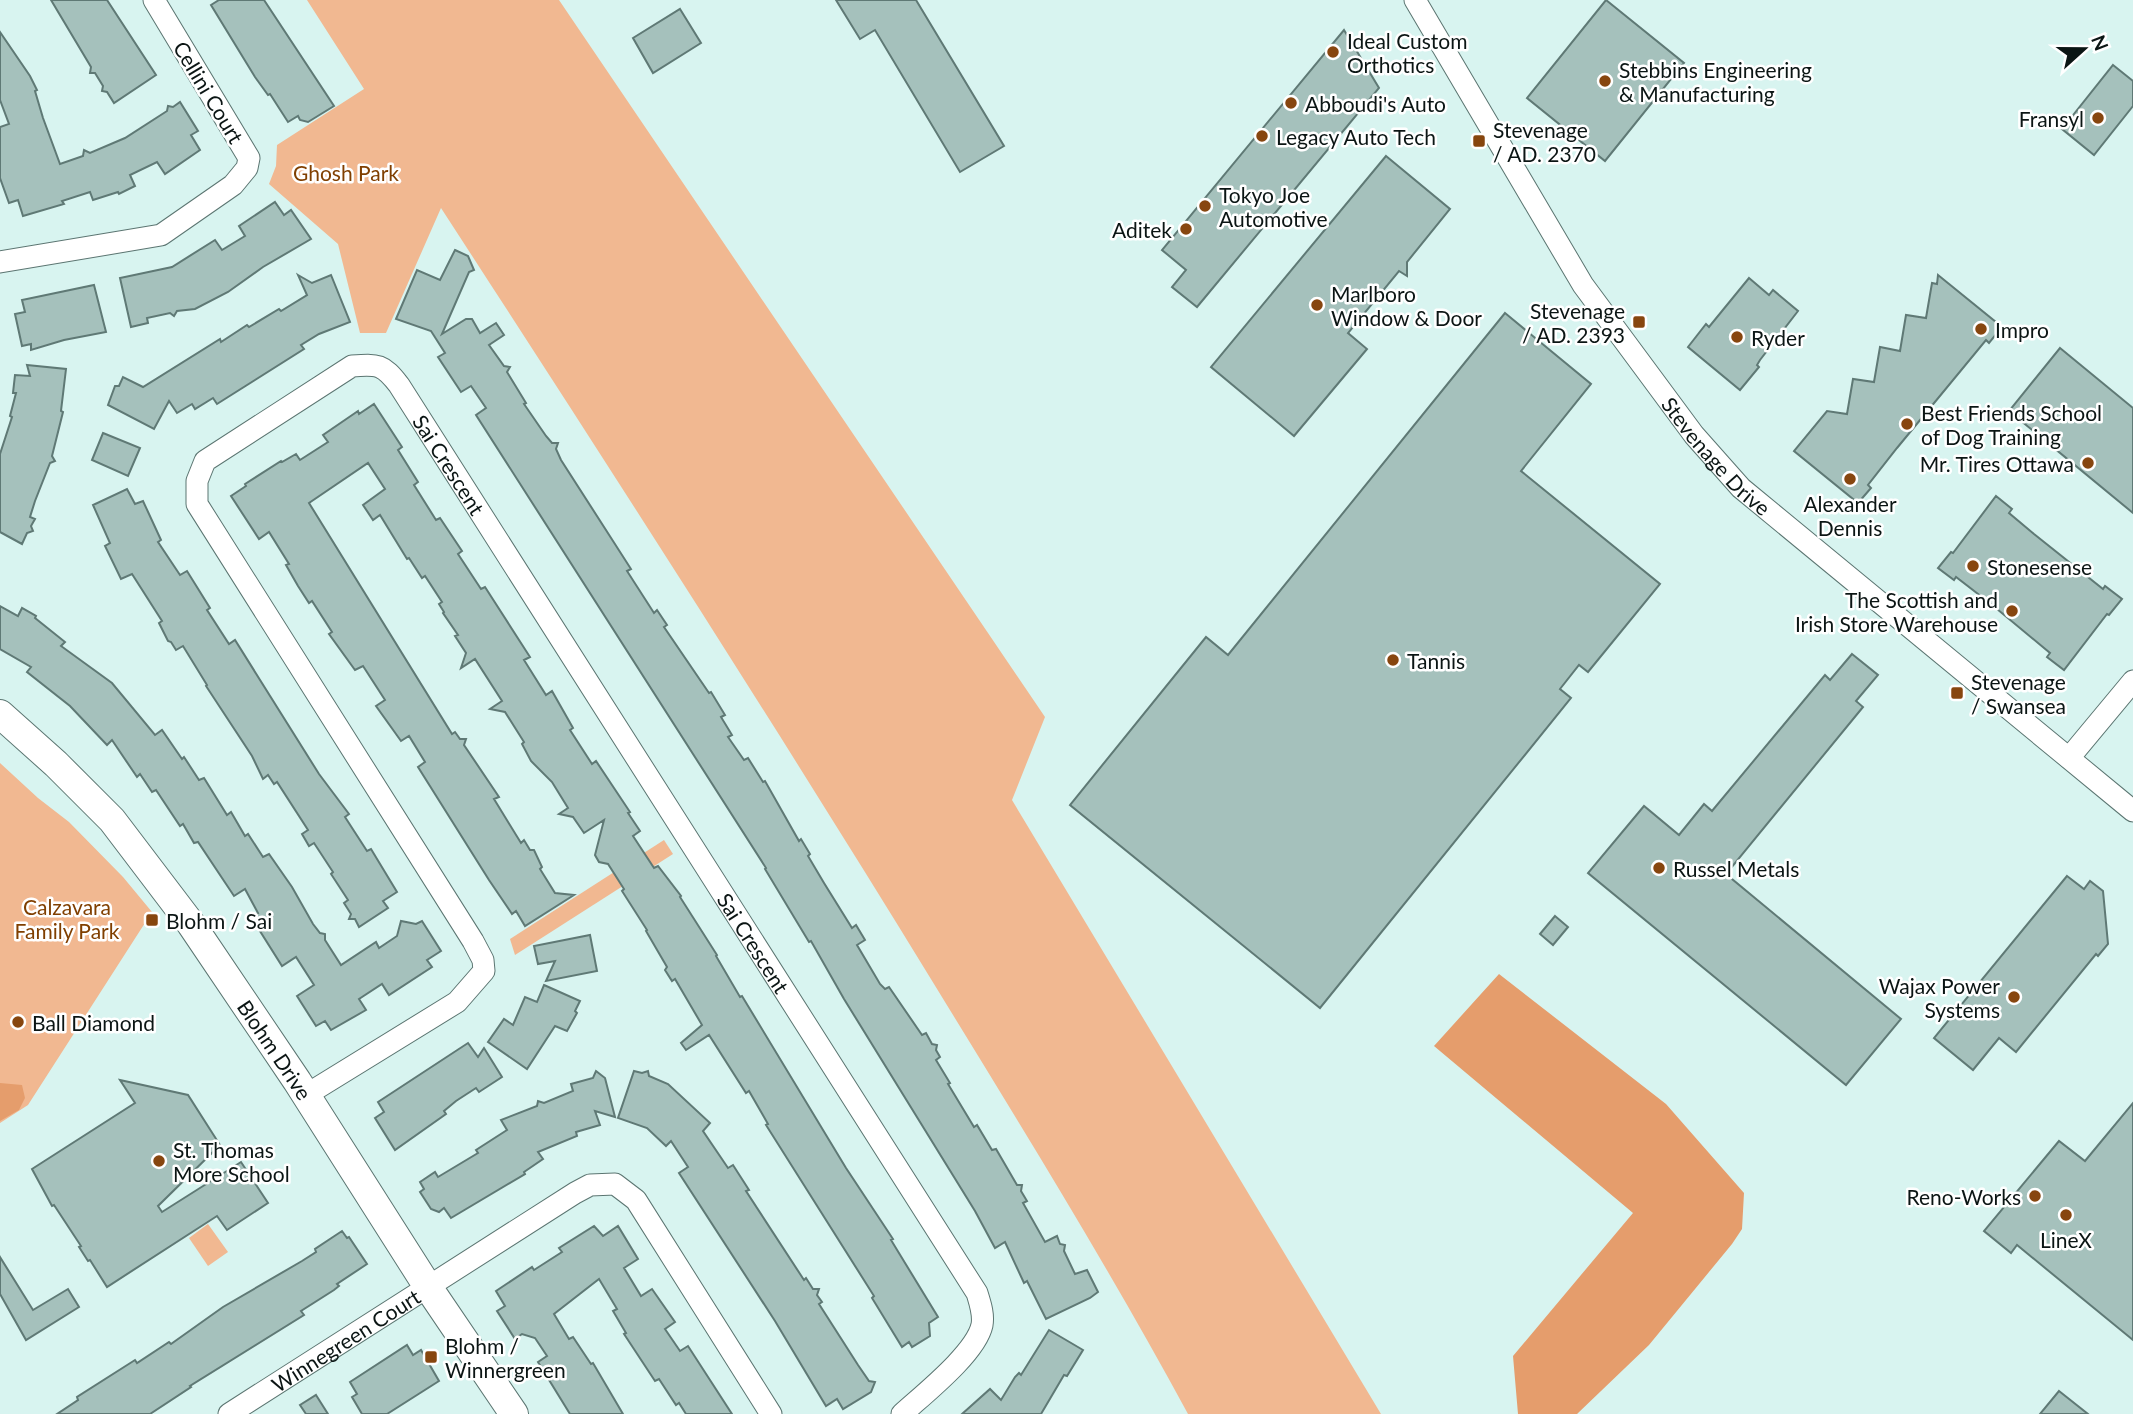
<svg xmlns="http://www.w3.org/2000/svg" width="2133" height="1414" font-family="Lato,sans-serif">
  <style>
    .green { fill: #f1b891 }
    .forest { fill: #e59d6c }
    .building { fill: #a5c1bc; stroke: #5f7975; stroke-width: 2 }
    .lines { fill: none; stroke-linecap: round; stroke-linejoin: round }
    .street-casing { stroke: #5b7571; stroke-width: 23 }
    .secondary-casing { stroke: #5b7571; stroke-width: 30 }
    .street { stroke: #fff; stroke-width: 21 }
    .secondary { stroke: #fff; stroke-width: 28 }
    .poi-dot { fill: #87460f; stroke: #fff; stroke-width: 2.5 }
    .labels { text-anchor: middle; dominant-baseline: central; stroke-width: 5; stroke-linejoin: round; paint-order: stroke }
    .poi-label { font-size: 21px; fill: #0b1514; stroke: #fff; text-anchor: start }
    .street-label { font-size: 21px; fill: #0b1514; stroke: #fff }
    .park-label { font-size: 21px; fill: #803f00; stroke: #fff }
  </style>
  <rect width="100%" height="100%" fill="#d8f4f0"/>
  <!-- green -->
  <g class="green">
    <path d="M307 0H559L1045 717 1012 800 1381 1414H1188C1109 1268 1021 1126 934 984 774 723 608 465 441 208L386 333H360L338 244 269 184 276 166 277 145 364 89Z"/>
    <path d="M0 763 38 798 69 822 123 877 152 912 28 1105 0 1123Z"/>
    <path d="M664 840 673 854 515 955 510 939Z"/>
    <path d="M208 1224 228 1252 208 1266 189 1238Z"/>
  </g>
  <!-- forest -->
  <g class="forest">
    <path d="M1499 974 1666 1104 1744 1193 1742 1229 1732 1244 1649 1345 1577 1414H1518L1513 1356 1633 1213 1434 1046Z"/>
    <path d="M0 1083 22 1085 25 1098 19 1110 0 1121Z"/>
  </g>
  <!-- building -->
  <g class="building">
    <path d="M51 0H107L156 75 114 103 107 92 102 91 103 86 95 73H90L91 67Z"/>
    <path d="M219 0H264L334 106 308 122 300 120 298 116 288 122 270 94 268 95 255 77 211 5Z"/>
    <path d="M836 0H916L1004 146 960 172 875 30 860 39Z"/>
    <path d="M1606 0 1684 63 1605 161 1527 98Z"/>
    <path d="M680 9 701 43 653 73 633 38Z"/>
    <path d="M1344 30 1379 88 1197 307 1172 287 1186 270 1162 250Z"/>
    <path d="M0 32 30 76 37 90 35 91 43 118 60 164 83 156 84 150 90 153 125 138 167 111 168 106 173 107 180 102 198 131 191 135 200 150 165 174 157 162 130 175 135 186 119 194 118 192 93 200 90 192 62 201 64 204 23 216 18 200 9 203 0 178V127L9 124 0 100Z"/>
    <path d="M2113 65 2133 81V106L2094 155 2062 129Z"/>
    <path d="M1386 156 1450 209 1407 262V276L1399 271 1348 333 1367 349 1294 436 1211 367Z"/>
    <path d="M275 202 284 215 291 210 311 239 263 267 228 292 195 309 177 311 174 316 170 313 147 318 148 323 131 327 120 278 172 267 215 240 222 250 245 236 239 226Z"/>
    <path d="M455 250 468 256 474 270 469 272 442 334 466 319H472L480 333 496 323 504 335 489 345 504 366 510 367 507 372 526 403 524 404 546 436 552 443H558L556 449 561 460 631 569 627 571 654 613 657 610 667 625 664 627 709 693 711 692 725 715 721 717 732 735 728 737 744 760 748 758 763 782 765 781 799 841 801 839 810 854 808 856 824 883 852 928 856 925 865 940 857 945 880 984 885 989 889 987 922 1035 926 1033 932 1044 937 1045 936 1050 940 1057 936 1060 950 1083 948 1084 974 1127 977 1125 992 1150 996 1149 1017 1185H1022L1021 1191 1027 1201 1023 1203 1045 1242 1057 1236 1060 1244 1065 1245 1064 1251 1075 1274 1087 1270 1098 1292 1090 1298 1046 1319 1027 1281 1024 1283 1005 1242 995 1248 975 1211 844 999 811 941 809 942 765 869 766 868 476 415 486 408 471 386 461 392 438 357 445 353 431 331 396 319 417 270 440 280Z"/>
    <path d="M298 275 312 283 331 275 350 322 319 334 301 345 304 349 217 404 213 398 195 409 192 404 177 413 169 401 154 429 108 405 115 386H119L123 377 143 387 220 339 221 342 247 325 249 327 279 309 281 311 307 295Z"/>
    <path d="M1938 275 2002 327 1989 343 1986 340 1897 448 1868 485 1871 488 1858 503 1794 451 1827 411 1847 414 1853 379 1874 382 1880 347 1900 351 1906 315 1926 318 1932 283 1937 284Z"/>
    <path d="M1749 278 1769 295 1773 290 1798 311 1760 360 1757 365 1759 367 1740 390 1688 347 1706 324 1709 327Z"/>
    <path d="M94 285 106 332 64 340 31 350V344L22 346 15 314 25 312 22 300Z"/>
    <path d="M1505 313 1591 384 1521 471 1660 584 1588 672 1579 665 1560 689 1571 698 1320 1008 1070 805 1206 637 1228 655Z"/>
    <path d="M2060 348 2133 408V513L2009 411Z"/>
    <path d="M27 365 66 369 61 411 63 412 52 456 55 461 50 463 35 501 30 517 35 519 31 526 33 531 27 533 22 544 0 532V454L12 417 10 416 16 393H13L15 375 30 376Z"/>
    <path d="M374 404 402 447 398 450 418 482 414 485 436 520 440 518 462 551 458 554 481 589 485 587 530 657 524 660 546 695 552 691 573 728 570 730 592 764 596 761 630 812 628 813 640 831 633 836 654 868 658 866 681 896 680 897 717 955 716 956 740 997 742 996 846 1168 893 1239 891 1240 938 1317 929 1323 930 1336 912 1347 909 1342 902 1347 872 1298 874 1296 766 1125 768 1124 749 1091 746 1093 709 1035 686 1050 681 1043 702 1025 675 979 672 981 665 970 667 967 646 931 647 930 622 891 624 889 608 864 599 862 595 855 604 820 584 833 573 817 559 814 568 808 552 782 531 761 522 744 524 742 505 712 490 709 502 701 475 659 461 668 466 653 455 636 458 635 443 613 444 612 439 604 442 602 425 576 422 578 409 558 407 559 380 515 373 520 363 505 385 489 368 463 309 503 452 734 455 732 460 739H466L464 745 499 797 494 799 521 843 524 840 530 850H534L542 867 540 869 555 893 574 895 525 926 516 911 512 914 489 880 418 767 425 762 409 736 401 741 376 706 385 700 363 666 355 670 329 634 332 632 312 601 309 603 298 586 286 565 289 564 269 532 259 539 231 496 246 486 245 484 281 461 282 462 296 454 300 460 328 442 323 435 358 411 359 414Z"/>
    <path d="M103 433 140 448 128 476 92 460Z"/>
    <path d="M127 489 135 504 143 501 161 540 158 542 180 575 187 571 210 608 207 610 229 644 235 640 319 774 349 814 345 817 367 851 371 849 397 892 383 901 388 908 359 927 355 919H349L351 914 344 903 348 900 331 874 333 872 314 843 309 846 302 834 308 830 277 782 274 784 268 775 263 779 252 756 206 686 207 685 183 646 176 650 171 642 168 641 159 623 162 621 132 574 121 579 105 546 110 543 93 505Z"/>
    <path d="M1996 496 2012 509 2009 513 2034 534 2103 589 2105 586 2122 599 2109 615 2107 614 2064 670 2047 657 2050 653 1991 604 1956 577 1954 580 1938 568 1951 552 1953 553Z"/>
    <path d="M0 606 18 616 22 608 36 616 35 618 65 642 61 646 112 683 155 735 162 730 182 759 184 757 199 780 204 778 227 815 231 812 245 836 248 834 263 857 269 854 292 887 313 924 320 933 325 934V940L341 965 376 942 379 948 397 936 401 921 416 924 422 921 441 951 427 960 432 967 389 995 382 984 359 999 366 1010 331 1030 325 1021 316 1026 297 996 314 985 296 957 282 966 251 917 258 913 245 889 234 896 198 842 194 843 183 824 180 826 156 790 152 792 140 774 137 777 112 740 107 745 70 706 27 672 31 667 0 649Z"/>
    <path d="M1852 654 1878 675 1856 701 1863 707 1726 874 1901 1019 1846 1085 1588 873 1644 806 1679 835 1704 804 1712 811 1825 675 1830 680Z"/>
    <path d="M2067 876 2084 889 2090 881 2103 891 2108 944 2098 956 2096 954 2016 1052 1999 1038 1973 1070 1934 1038Z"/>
    <path d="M1555 916 1568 927 1553 945 1540 934Z"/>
    <path d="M590 935 597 971 546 981 555 961 538 964 534 946Z"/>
    <path d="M544 985 580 1001 575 1011 577 1013 567 1031 555 1026 527 1069 488 1042 504 1019 513 1025 525 997 537 1002Z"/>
    <path d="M468 1043 478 1057 484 1048 502 1077 479 1092 476 1088 456 1101 444 1111 446 1114 395 1150 375 1118 384 1112 378 1102Z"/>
    <path d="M596 1071 605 1078 615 1117 595 1111 600 1125 576 1132 577 1136 538 1152 543 1159 524 1172 525 1174 451 1218 444 1208 439 1212 431 1209 420 1192 424 1189 420 1182 435 1172 438 1177 478 1153 476 1150 507 1130 501 1120 537 1106 538 1101 544 1103 573 1091 571 1084 593 1078Z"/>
    <path d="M634 1071 642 1073 648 1071 649 1076 668 1084 710 1123 703 1131 728 1168 733 1165 749 1190 746 1191 804 1280 806 1278 813 1289H819L817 1295 822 1302 819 1304 858 1365 869 1381 875 1382 871 1392 843 1409 837 1399 826 1406 775 1321 679 1173 688 1167 671 1141 666 1146 647 1128 618 1118Z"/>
    <path d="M120 1080 188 1095 220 1145 158 1206 162 1212 241 1162 268 1203 227 1230 217 1216 107 1287 90 1260 88 1261 79 1247 81 1246 54 1205 52 1206 32 1169 135 1103Z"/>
    <path d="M2133 1103V1340L2017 1245 2011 1253 1984 1231 2059 1141 2085 1161Z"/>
    <path d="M594 1226 603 1236 618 1226 638 1259 624 1268 641 1296 652 1289 675 1322 665 1329 680 1351 688 1346 732 1414H686L679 1403 676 1405 659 1379 655 1381 624 1334 626 1333 613 1311 617 1309 599 1279 554 1314 569 1339 573 1337 591 1364 593 1363 623 1414H570L538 1362 547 1356 535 1338 522 1334 515 1339 497 1311 505 1306 496 1291 532 1267 534 1270 562 1252 559 1248Z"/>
    <path d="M342 1231 347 1238 349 1237 367 1264 337 1284 339 1286 334 1290 301 1311 304 1315 190 1386 191 1387 150 1414H57L78 1400 77 1397 135 1360 137 1363 169 1342 171 1344 223 1307 302 1261 316 1252 315 1249Z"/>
    <path d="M0 1257 33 1310 68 1289 79 1307 26 1340 0 1294Z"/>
    <path d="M1049 1330 1083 1350 1067 1376 1064 1375 1041 1414H962L990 1389 1001 1400 1015 1377 1019 1373 1021 1375Z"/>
    <path d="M407 1345 413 1355 421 1350 439 1381 387 1414H362L352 1397 357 1394 350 1382Z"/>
    <path d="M2059 1391 2088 1414H2040Z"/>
    <path d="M316 1395 328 1414H306L300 1405Z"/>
  </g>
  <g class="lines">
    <defs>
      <g id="street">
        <path id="s1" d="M1415 0 1583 285 1694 435 1741 488 2133 811"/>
        <path d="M0 262 161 235 233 185 247 168 249 158 154 0"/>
        <path d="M2069 758 2133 681"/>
        <path id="s2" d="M306 1095 457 1002 484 971 483 960 473 941 197 504V481L205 461 352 366C378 364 383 364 399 385L977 1293C980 1303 984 1314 982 1325 976 1353 924 1394 902 1414"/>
        <path id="s3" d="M229 1414 575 1193 590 1185 615 1184 636 1200 771 1414"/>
      </g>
      <g id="secondary">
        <path id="s4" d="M0 714 56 764 112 820 191 924 297 1081 428 1287 514 1414"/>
      </g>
    </defs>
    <!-- street casing -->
    <use href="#street" class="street-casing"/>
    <!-- secondary casing -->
    <use href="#secondary" class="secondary-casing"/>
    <!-- street -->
    <use href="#street" class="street"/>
    <!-- secondary -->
    <use href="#secondary" class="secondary"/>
  </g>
  <!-- markers -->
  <g class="poi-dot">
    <circle cx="1333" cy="52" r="7"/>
    <circle cx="1605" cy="81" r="7"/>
    <circle cx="1291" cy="103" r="7"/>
    <circle cx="2098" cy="118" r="7"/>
    <circle cx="1262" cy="136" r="7"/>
    <rect x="1472" y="134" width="14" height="14" rx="3.5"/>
    <circle cx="1205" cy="206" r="7"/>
    <circle cx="1186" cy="229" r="7"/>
    <circle cx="1317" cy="305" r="7"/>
    <rect x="1632" y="315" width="14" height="14" rx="3.5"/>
    <circle cx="1981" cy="329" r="7"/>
    <circle cx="1737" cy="337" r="7"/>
    <circle cx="1907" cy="424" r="7"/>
    <circle cx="2088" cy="463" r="7"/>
    <circle cx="1850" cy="479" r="7"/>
    <circle cx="1973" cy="566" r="7"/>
    <circle cx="2012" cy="611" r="7"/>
    <circle cx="1393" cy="660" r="7"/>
    <rect x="1950" y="686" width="14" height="14" rx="3.5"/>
    <circle cx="1659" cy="868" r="7"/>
    <rect x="145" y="913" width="14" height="14" rx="3.5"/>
    <circle cx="2014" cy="997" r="7"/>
    <circle cx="18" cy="1022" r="7"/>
    <circle cx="159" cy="1161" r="7"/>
    <circle cx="2035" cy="1196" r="7"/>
    <circle cx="2066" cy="1215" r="7"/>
    <rect x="424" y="1350" width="14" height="14" rx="3.5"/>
  </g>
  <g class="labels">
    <!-- poi labels -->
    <g class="poi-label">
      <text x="1347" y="40">Ideal Custom<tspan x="1347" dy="24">Orthotics</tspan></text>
      <text x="1619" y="69">Stebbins Engineering<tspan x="1619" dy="24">&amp; Manufacturing</tspan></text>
      <text x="1305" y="103">Abboudi's Auto</text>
      <text x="2084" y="118" text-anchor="end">Fransyl</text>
      <text x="1493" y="129">Stevenage<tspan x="1493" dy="24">/ AD. 2370</tspan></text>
      <text x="1276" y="136">Legacy Auto Tech</text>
      <text x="1219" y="194">Tokyo Joe<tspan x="1219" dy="24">Automotive</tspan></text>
      <text x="1172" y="229" text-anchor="end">Aditek</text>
      <text x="1331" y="293">Marlboro<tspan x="1331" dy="24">Window &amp; Door</tspan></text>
      <text x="1625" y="310" text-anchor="end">Stevenage<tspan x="1625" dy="24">/ AD. 2393</tspan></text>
      <text x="1995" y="329">Impro</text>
      <text x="1751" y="337">Ryder</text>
      <text x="1921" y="412">Best Friends School<tspan x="1921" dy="24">of Dog Training</tspan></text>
      <text x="2074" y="463" text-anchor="end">Mr. Tires Ottawa</text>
      <text x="1850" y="503" text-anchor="middle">Alexander<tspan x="1850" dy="24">Dennis</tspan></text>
      <text x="1987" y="566">Stonesense</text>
      <text x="1998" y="599" text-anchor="end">The Scottish and<tspan x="1998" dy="24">Irish Store Warehouse</tspan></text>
      <text x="1407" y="660">Tannis</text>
      <text x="1971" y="681">Stevenage<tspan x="1971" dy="24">/ Swansea</tspan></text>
      <text x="1673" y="868">Russel Metals</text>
      <text x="166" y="920">Blohm / Sai</text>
      <text x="2000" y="985" text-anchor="end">Wajax Power<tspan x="2000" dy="24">Systems</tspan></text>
      <text x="32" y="1022">Ball Diamond</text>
      <text x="173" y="1149">St. Thomas<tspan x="173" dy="24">More School</tspan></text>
      <text x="2021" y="1196" text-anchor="end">Reno-Works</text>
      <text x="2066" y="1239" text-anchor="middle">LineX</text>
      <text x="445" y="1345">Blohm /<tspan x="445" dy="24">Winnergreen</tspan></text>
    </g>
    <!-- street labels -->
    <g class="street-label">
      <text transform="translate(209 92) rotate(59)">Cellini Court</text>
      <text stroke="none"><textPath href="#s1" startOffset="548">Stevenage Drive</textPath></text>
      <text stroke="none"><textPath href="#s2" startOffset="1136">Sai Crescent</textPath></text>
      <text stroke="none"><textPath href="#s2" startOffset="1703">Sai Crescent</textPath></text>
      <text stroke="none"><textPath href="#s4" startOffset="436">Blohm Drive</textPath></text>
      <text stroke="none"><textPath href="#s3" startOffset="138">Winnegreen Court</textPath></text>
    </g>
    <!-- park labels -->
    <g class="park-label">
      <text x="346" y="172">Ghosh Park</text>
      <text x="67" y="906">Calzavara<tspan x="67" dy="24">Family Park</tspan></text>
    </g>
  </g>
  <!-- north arrow -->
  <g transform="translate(2084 49) rotate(69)" stroke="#ffffff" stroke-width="5" paint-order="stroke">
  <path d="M0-5L12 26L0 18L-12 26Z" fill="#0b1514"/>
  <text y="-10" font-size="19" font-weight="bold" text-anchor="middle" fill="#0b1514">N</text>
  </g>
</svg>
